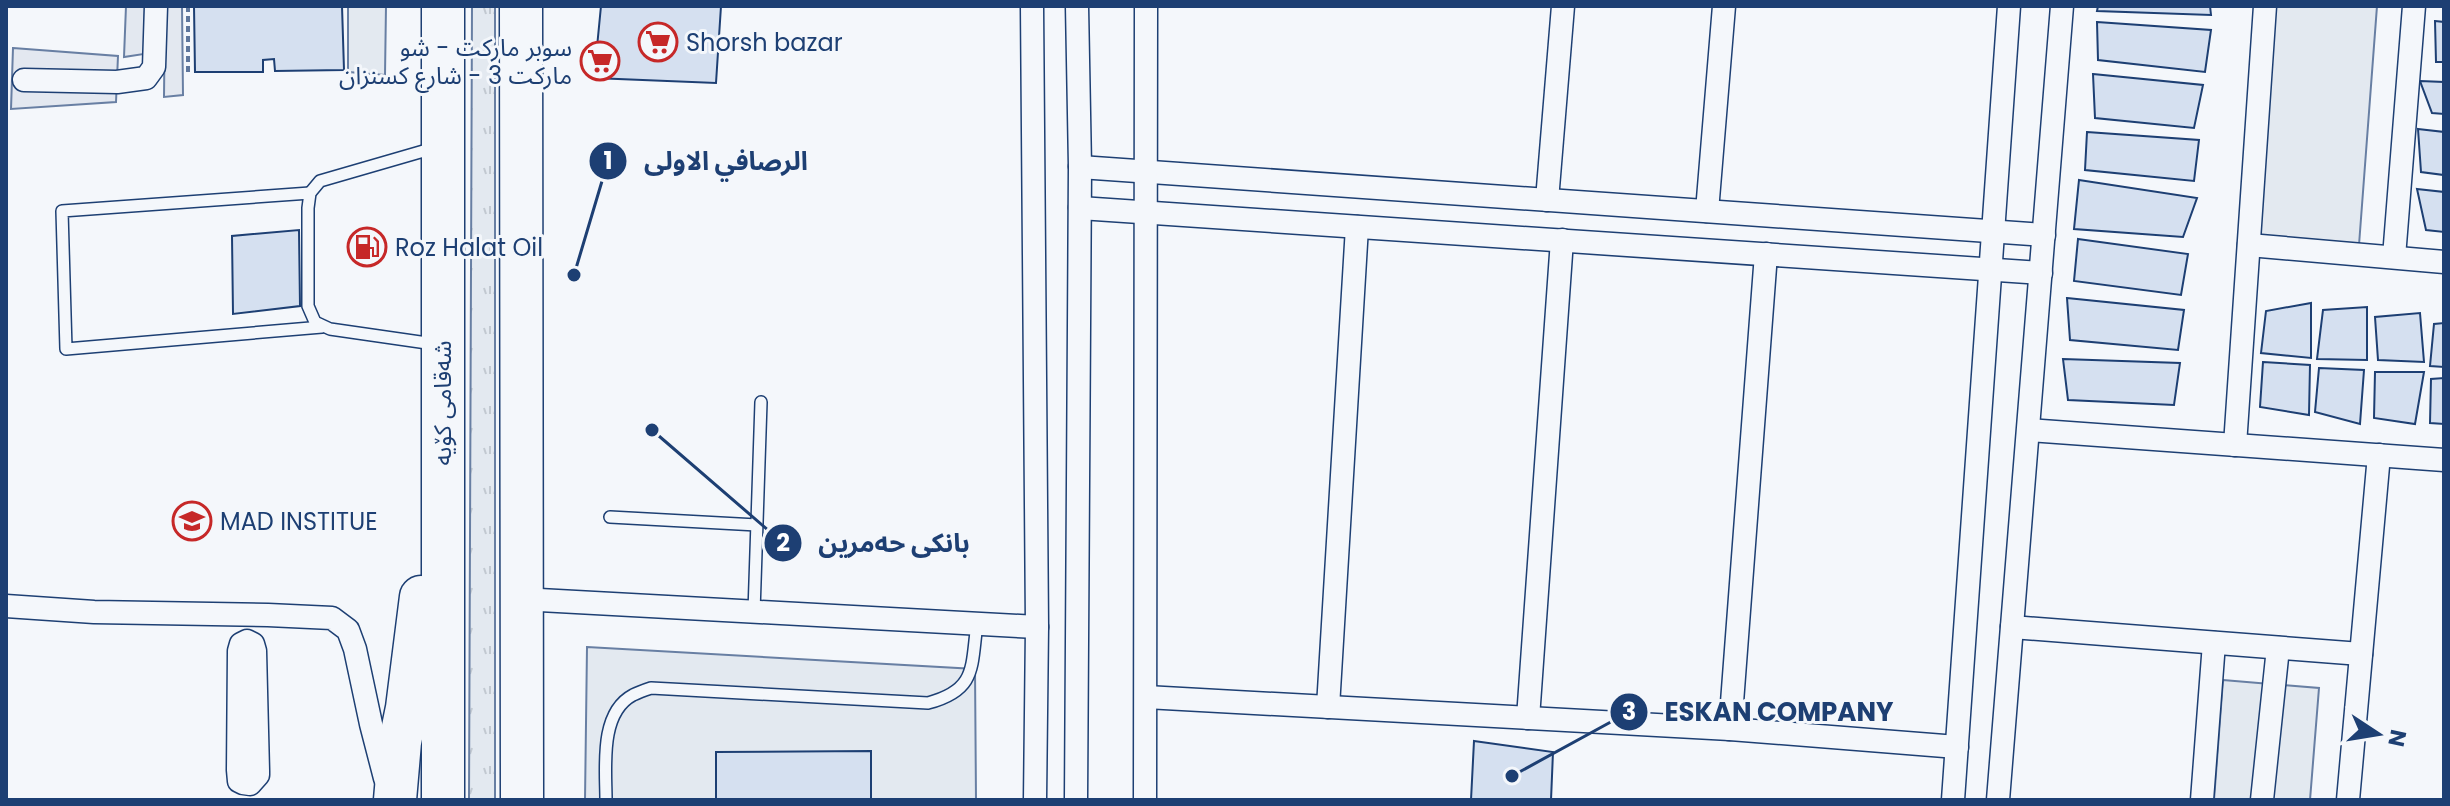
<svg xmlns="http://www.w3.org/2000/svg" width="2450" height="806" font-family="Poppins,'Noto Sans Arabic',sans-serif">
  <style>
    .grass { fill: url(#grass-tufts); stroke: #687fa3; stroke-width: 2 }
    .green { fill: #e3e9f0; stroke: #687fa3; stroke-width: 2 }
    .parking { fill: #e3e8f0; stroke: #687fa3; stroke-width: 2 }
    .building { fill: #d5e0f0; stroke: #1d3f73; stroke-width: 2 }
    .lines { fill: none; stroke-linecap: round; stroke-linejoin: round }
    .lane-casing { stroke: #1d3f73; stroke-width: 14 }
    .street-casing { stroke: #1d3f73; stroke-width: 25 }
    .highway-casing { stroke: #1d3f73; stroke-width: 45 }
    .path { stroke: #5e769c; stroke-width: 4; stroke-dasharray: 6 4; stroke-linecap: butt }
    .lane { stroke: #f4f7fb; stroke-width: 11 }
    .street { stroke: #f4f7fb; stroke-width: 22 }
    .highway { stroke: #f4f7fb; stroke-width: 42 }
    .labels { text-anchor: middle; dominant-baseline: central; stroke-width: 6; stroke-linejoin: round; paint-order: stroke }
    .poi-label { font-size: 24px; fill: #1d3f73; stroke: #f4f7fb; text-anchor: start }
    .street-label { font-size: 24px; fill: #1d3f73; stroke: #f4f7fb }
    .leader { fill: none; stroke: #1d3f73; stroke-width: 3 }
    .callout-dot { fill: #1d3f73; stroke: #f4f7fb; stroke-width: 3 }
    .mark-label { font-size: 24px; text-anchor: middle; font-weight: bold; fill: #fff }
    .callout-label { font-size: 26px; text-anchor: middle; font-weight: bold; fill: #1d3f73; stroke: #f4f7fb; stroke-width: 6; stroke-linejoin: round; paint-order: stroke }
  </style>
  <defs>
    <pattern id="grass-tufts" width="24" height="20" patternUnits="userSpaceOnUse" patternTransform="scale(2)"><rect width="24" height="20" fill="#e3e9f0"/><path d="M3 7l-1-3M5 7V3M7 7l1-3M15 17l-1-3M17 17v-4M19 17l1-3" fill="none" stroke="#c2c9d1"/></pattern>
  </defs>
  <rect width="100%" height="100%" fill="#f4f7fb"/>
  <!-- grass -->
  <path class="grass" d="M472 6H495V800H469Z"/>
  <!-- green -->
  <g class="green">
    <path d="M348 6H386L385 75 348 72Z"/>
    <path d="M2275 6H2377L2359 245 2258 235Z"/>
    <path d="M587 647 975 669 976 800H585Z"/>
    <path d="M2223 680 2319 688 2310 800H2214Z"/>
  </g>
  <!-- parking -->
  <g class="parking">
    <path d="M126 6H145L144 54 124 57Z"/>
    <path d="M165 6H182L183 95 164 97Z"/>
    <path d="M13 48 118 56 116 102 11 109Z"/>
  </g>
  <!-- building -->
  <g class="building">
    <path d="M194 6H342L344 70 275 71 274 59 263 60V72H195Z"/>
    <path d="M601 6H721L716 83 594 78Z"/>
    <path d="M2098 6H2210L2211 15 2097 11Z"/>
    <path d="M2435 21 2444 22V62H2436Z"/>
    <path d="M2097 22 2211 30 2205 72 2098 60Z"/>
    <path d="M2093 74 2203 85 2194 128 2095 118Z"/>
    <path d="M2420 81 2444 82V114L2432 113Z"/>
    <path d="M2418 129 2444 132V175L2421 172Z"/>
    <path d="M2087 132 2199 140 2194 181 2085 170Z"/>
    <path d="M2079 180 2197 198 2183 237 2074 229Z"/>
    <path d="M2417 189 2444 192V232L2426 230Z"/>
    <path d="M299 230 300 306 233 314 232 236Z"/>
    <path d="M2078 239 2188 254 2181 295 2074 281Z"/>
    <path d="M2067 298 2184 310 2178 350 2070 340Z"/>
    <path d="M2311 303V358L2261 353 2266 311Z"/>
    <path d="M2367 307V360L2317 359 2323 310Z"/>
    <path d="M2420 313 2424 362 2378 360 2375 317Z"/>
    <path d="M2444 323V367L2430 366 2434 324Z"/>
    <path d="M2063 359 2180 363 2174 405 2068 400Z"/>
    <path d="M2263 362 2310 365 2309 415 2260 407Z"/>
    <path d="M2319 368 2364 370 2360 424 2315 412Z"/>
    <path d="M2375 372H2424L2415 424 2374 418Z"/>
    <path d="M2444 378V424L2430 423 2431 379Z"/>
    <path d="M1474 741 1553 752 1551 800H1471Z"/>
    <path d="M871 751V800H716V752Z"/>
  </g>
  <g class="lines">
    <defs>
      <g id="lane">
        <path d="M434 148 320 181 310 193 308 208V306L315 322 330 329 434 344"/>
        <path d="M310 193 62 211 66 349 322 327"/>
        <path d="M610 517 757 525"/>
        <path d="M754 612 761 402"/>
        <path d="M606 800C606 768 599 713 633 695 639 692 645 690 651 688L928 703C977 690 971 667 977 624"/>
      </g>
      <g id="street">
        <path d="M1032 6 1037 627 1035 800"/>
        <path d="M24 80 117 82 146 78 154 67 156 6"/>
        <path d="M1080 167 2044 235"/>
        <path d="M1547 200 1563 6"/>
        <path d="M1080 208 2041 273"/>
        <path d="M1707 211 1724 6"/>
        <path d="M2249 245 2444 262"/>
        <path d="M2394 257 2414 6"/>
        <path d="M2029 430 2444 460"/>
        <path d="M2235 445 2265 6"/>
        <path d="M521 599 1037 627"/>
        <path d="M6 606 94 612 268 615 332 618 348 630 355 649 371 724 385 778"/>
        <path d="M2012 627 2361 654"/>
        <path d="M247 641 253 644 255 651 258 771V775L250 784 243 783 239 781 238 770 239 651 241 644Z"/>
        <path d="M1146 697 1730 729 1957 747"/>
        <path d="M1328 707 1357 227"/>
        <path d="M1528 718 1562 240"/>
        <path d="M1730 729 1766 254"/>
        <path d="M1076 800 1080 167 1077 6"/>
        <path d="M1145 800 1146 6"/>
        <path d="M1953 800 2009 6"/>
        <path d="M1998 800 2062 6"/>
        <path d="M2202 800 2214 643"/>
        <path d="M2262 800 2278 648"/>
        <path d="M2348 800 2379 455"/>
      </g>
      <g id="highway">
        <path d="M521 6 522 800"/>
        <path d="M395 800 400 742 407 708 421 597"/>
        <path d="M443 800V6"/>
      </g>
    </defs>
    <!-- lane casing -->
    <use href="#lane" class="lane-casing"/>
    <!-- street casing -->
    <use href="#street" class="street-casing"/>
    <!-- highway casing -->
    <use href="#highway" class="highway-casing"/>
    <!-- path -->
    <path class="path" d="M188 6V76"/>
    <!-- lane -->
    <use href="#lane" class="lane"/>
    <!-- street -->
    <use href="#street" class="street"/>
    <!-- highway -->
    <use href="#highway" class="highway"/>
  </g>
  <!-- icons -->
  <defs>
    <symbol id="supermarket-ring" viewBox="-11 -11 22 22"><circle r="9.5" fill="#f4f7fb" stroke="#c62828" stroke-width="1.5"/><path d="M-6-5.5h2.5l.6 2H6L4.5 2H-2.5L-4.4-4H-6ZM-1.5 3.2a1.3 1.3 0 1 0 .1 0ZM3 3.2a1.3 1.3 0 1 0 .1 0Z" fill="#c62828"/></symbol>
    <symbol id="fuel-ring" viewBox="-11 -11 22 22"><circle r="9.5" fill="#f4f7fb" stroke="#c62828" stroke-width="1.5"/><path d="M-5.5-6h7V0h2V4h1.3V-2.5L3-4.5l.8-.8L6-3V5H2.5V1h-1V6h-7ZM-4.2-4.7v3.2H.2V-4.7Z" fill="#c62828"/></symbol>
    <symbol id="school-ring" viewBox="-11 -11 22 22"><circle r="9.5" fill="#f4f7fb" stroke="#c62828" stroke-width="1.5"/><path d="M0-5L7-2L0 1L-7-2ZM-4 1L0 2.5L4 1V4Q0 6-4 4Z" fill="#c62828"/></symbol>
  </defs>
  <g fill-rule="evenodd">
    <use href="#supermarket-ring" x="636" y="20" width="44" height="44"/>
    <use href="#supermarket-ring" x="578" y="39" width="44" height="44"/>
    <use href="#fuel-ring" x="345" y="225" width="44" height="44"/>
    <use href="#school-ring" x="170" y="499" width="44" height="44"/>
  </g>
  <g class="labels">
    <!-- poi labels -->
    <g class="poi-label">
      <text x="686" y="42">Shorsh bazar</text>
      <text x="572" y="47" text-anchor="end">سوبر ماركت - شو<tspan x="572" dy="28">ماركت 3 - شارع كسنزان</tspan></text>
      <text x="395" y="247">Roz Halat Oil</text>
      <text x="220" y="521">MAD INSTITUE</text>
    </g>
    <!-- street labels -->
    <g class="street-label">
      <text transform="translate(442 403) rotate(-90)">شەقامی کۆیە</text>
    </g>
  </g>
  <!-- callouts -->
  <path class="leader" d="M574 275L608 161M652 430L783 543M1512 776L1629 712"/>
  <g class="callout-dot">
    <circle cx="574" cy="275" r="8"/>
    <circle cx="652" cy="430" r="8"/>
    <circle cx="1512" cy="776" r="8"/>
    <circle cx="608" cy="161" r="20"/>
    <circle cx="783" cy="543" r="20"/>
    <circle cx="1629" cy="712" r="20"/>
  </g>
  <g class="mark-label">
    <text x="608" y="169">1</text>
    <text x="783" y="551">2</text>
    <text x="1629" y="720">3</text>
  </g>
  <g class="callout-label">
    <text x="726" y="170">الرصافي الاولى</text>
    <text x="894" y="552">بانكی حه‌مرین</text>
    <text x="1779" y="721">ESKAN COMPANY</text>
  </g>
  <!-- border -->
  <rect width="2450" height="806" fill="none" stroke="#1d3f73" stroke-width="16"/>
  <!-- north arrow -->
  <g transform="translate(2378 734) rotate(102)" stroke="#f4f7fb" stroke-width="6" paint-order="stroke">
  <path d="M0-6L14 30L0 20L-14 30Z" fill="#1d3f73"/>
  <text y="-12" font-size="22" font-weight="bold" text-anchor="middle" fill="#1d3f73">N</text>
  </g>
</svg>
